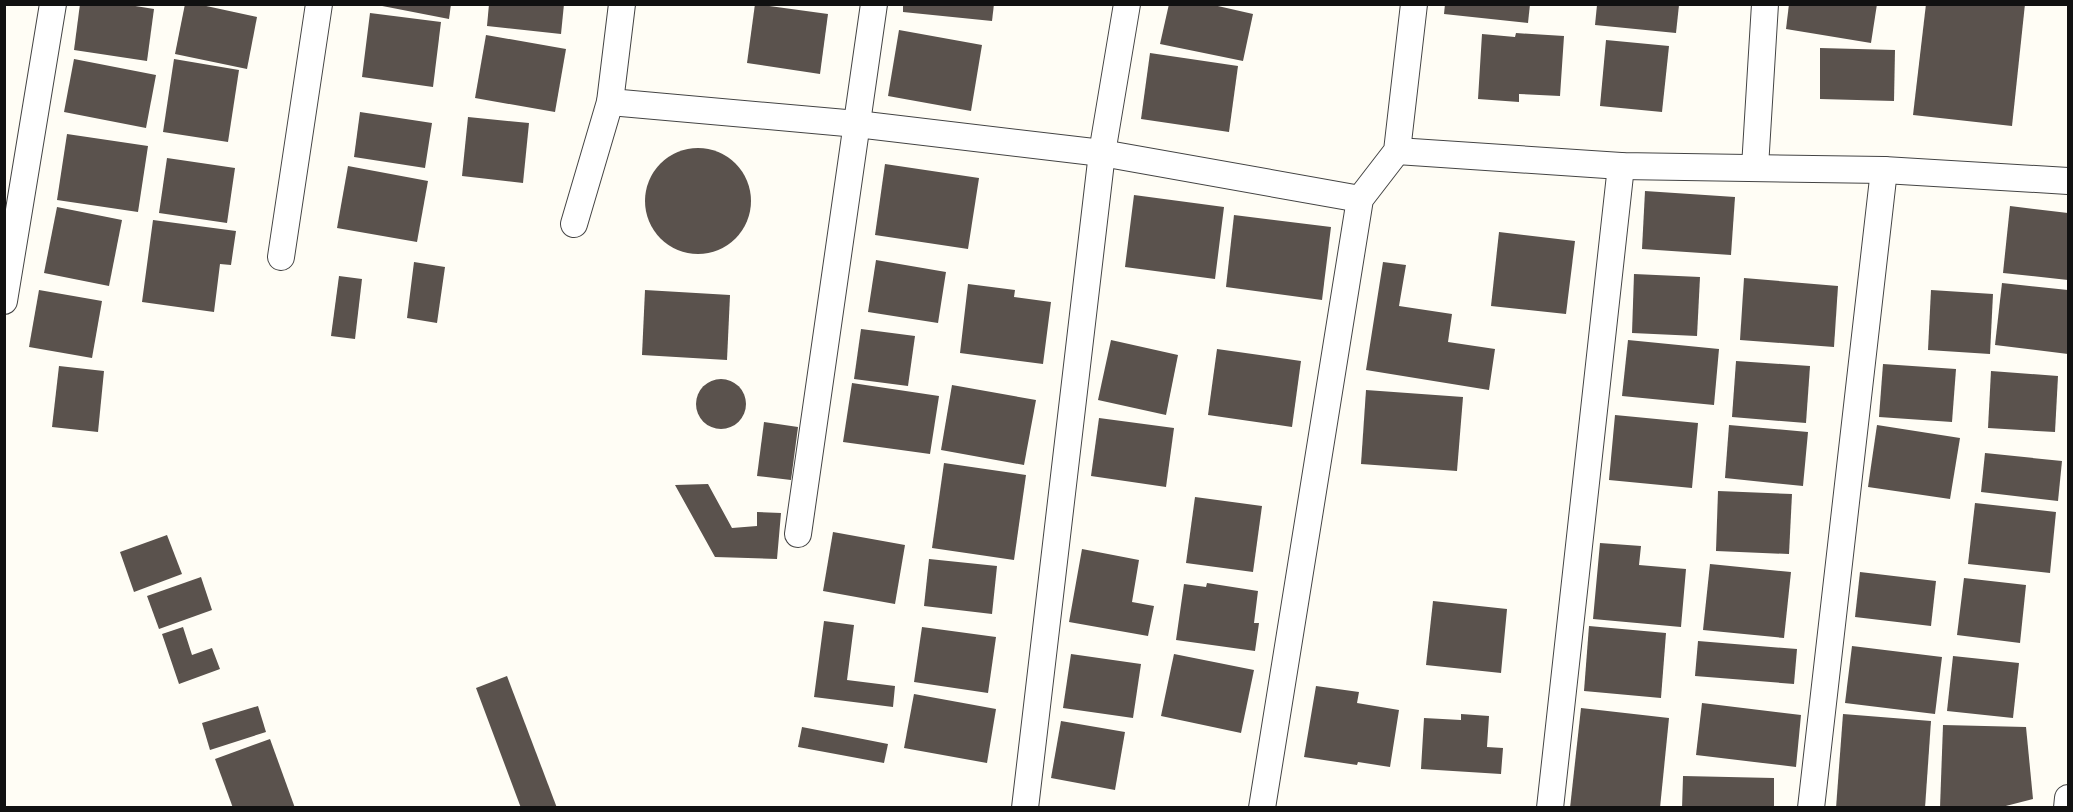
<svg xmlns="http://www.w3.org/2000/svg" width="2073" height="812" font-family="Merriweather,serif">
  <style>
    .building { fill: #5a524d }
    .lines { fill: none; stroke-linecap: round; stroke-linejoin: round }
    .street-casing { stroke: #444; stroke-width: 28 }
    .street { stroke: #fff; stroke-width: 26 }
  </style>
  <rect width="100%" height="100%" fill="#fffdf5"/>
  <!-- building -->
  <g class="building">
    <path d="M80 4H123L154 9 147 61 74 50Z"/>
    <path d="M185 4H197L257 17 247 69 175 54Z"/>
    <path d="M372 4H451L449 19Z"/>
    <path d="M489 4H564L561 34 487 26Z"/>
    <path d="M755 4 828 14 820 74 747 63Z"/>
    <path d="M903 4H994L992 21 903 12Z"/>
    <path d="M1169 4H1209L1253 14 1243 61 1160 44Z"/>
    <path d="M1445 4H1530L1528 23 1444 14Z"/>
    <path d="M1789 4H1877L1871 43 1786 29Z"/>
    <path d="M1926 4H2025L2012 126 1913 115Z"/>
    <path d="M1597 5H1679L1676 33 1595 25Z"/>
    <path d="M370 13 441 22 433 87 362 77Z"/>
    <path d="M899 30 982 45 971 111 888 96Z"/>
    <path d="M1516 33 1564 36 1560 96 1519 94V102L1478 99 1482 34 1515 37Z"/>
    <path d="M486 35 566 49 555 112 475 98Z"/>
    <path d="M1606 40 1669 46 1662 112 1600 106Z"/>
    <path d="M1820 48 1895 50 1894 101 1820 99Z"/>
    <path d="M1150 53 1238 66 1229 132 1141 119Z"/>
    <path d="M74 59 156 75 146 128 64 112Z"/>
    <path d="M174 59 239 70 228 142 163 132Z"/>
    <path d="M360 112 432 123 425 168 354 157Z"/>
    <path d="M468 117 529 123 523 183 462 176Z"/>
    <path d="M67 134 148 146 138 212 57 200Z"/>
    <circle cx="698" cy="201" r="53"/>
    <path d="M167 158 235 168 227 223 159 213Z"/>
    <path d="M885 164 979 178 968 249 875 235Z"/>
    <path d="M348 166 428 181 417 242 337 228Z"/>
    <path d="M1645 191 1735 197 1731 255 1642 249Z"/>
    <path d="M1134 195 1224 207 1215 279 1125 267Z"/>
    <path d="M2010 206 2068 213V280L2003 273Z"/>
    <path d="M57 207 122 220 109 286 44 273Z"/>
    <path d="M1234 215 1331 227 1322 300 1226 287Z"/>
    <path d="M153 220 236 231 231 265 220 264 214 312 142 302Z"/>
    <path d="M1499 232 1575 241 1566 314 1491 306Z"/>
    <path d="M876 260 946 272 938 323 868 312Z"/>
    <path d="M414 262 445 267 437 323 407 318Z"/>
    <path d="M1383 262 1406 265 1399 306 1452 314 1448 342 1495 349 1489 390 1366 370Z"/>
    <path d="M1634 274 1700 277 1697 336 1632 333Z"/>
    <path d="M339 276 362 279 355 339 331 336Z"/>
    <path d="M1744 278 1838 286 1834 347 1740 340Z"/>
    <path d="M2002 283 2068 290V354L1995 345Z"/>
    <path d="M968 284 1015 290 1014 297 1051 302 1043 364 960 353Z"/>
    <path d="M39 290 102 301 92 358 29 347Z"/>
    <path d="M645 290 730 295 727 360 642 355Z"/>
    <path d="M1931 290 1993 294 1990 354 1928 350Z"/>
    <path d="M861 329 915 336 908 386 854 379Z"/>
    <path d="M1111 340 1178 355 1166 415 1098 400Z"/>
    <path d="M1628 340 1719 349 1714 405 1622 396Z"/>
    <path d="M1217 349 1301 361 1292 427 1208 415Z"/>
    <path d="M1736 361 1810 366 1806 423 1732 417Z"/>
    <path d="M1883 364 1956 369 1952 422 1879 417Z"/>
    <path d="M59 366 104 371 98 432 52 427Z"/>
    <path d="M1991 371 2058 376 2055 432 1988 428Z"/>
    <circle cx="721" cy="404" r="25"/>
    <path d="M852 383 939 396 930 454 843 442Z"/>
    <path d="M952 385 1036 400 1024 465 941 450Z"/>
    <path d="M1366 390 1463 397 1457 471 1361 464Z"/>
    <path d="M1615 415 1698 423 1692 488 1609 480Z"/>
    <path d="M1099 418 1174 428 1166 487 1091 476Z"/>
    <path d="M764 422 798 427 791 480 757 476Z"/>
    <path d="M1729 425 1808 432 1803 486 1725 478Z"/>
    <path d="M1877 425 1960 438 1950 499 1868 487Z"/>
    <path d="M1985 453 2062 461 2058 501 1981 492Z"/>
    <path d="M944 463 1026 475 1014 560 932 548Z"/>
    <path d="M708 484 732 528 757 526V512L781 513 777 559 715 557 675 485Z"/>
    <path d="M1718 491 1792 494 1789 554 1716 551Z"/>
    <path d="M1195 497 1262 506 1253 572 1186 563Z"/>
    <path d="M1975 503 2056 512 2050 573 1968 564Z"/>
    <path d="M833 532 905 545 895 604 823 591Z"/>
    <path d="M167 535 182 574 134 592 120 552Z"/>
    <path d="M1600 543 1641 546 1639 565 1686 569 1681 627 1593 619Z"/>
    <path d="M1082 549 1139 560 1132 602 1154 606 1148 636 1069 622Z"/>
    <path d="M929 559 997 566 992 614 924 606Z"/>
    <path d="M1710 564 1791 572 1784 638 1703 630Z"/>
    <path d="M1860 572 1936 581 1931 626 1855 617Z"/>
    <path d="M201 577 212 610 159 629 147 596Z"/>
    <path d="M1964 578 2026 585 2020 643 1957 635Z"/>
    <path d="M1207 583 1258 591 1254 623H1259L1255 651 1176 640 1184 584 1206 587Z"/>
    <path d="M1433 601 1507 609 1501 673 1426 665Z"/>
    <path d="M824 621 854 625 847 680 895 686 893 707 814 697Z"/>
    <path d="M1589 626 1666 633 1661 698 1584 691Z"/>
    <path d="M183 627 192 655 212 648 220 669 179 684 162 634Z"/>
    <path d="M922 627 996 637 988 693 914 682Z"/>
    <path d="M1698 641 1797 649 1794 684 1695 676Z"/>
    <path d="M1852 646 1942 657 1935 714 1845 703Z"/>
    <path d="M1071 654 1141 664 1133 718 1063 708Z"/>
    <path d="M1174 654 1254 670 1241 733 1161 716Z"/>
    <path d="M1953 656 2019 663 2013 718 1947 711Z"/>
    <path d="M507 676 557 808H521L476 688Z"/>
    <path d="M1316 686 1359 692 1357 703 1399 710 1390 767 1358 762 1357 765 1304 757Z"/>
    <path d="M914 694 996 709 987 763 904 748Z"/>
    <path d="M1702 703 1801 715 1796 767 1696 755Z"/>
    <path d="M258 706 266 732 210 750 202 723Z"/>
    <path d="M1581 708 1669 718 1660 808H1570Z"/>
    <path d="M1461 714 1489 716 1487 747 1503 748 1501 774 1421 769 1424 718 1461 720Z"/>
    <path d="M1843 714 1931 721 1925 808H1836Z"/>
    <path d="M1061 721 1125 732 1115 790 1051 778Z"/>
    <path d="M1943 725 2026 727 2033 799 1998 808H1940Z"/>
    <path d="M802 727 888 744 884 763 798 747Z"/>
    <path d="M270 739 295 808H233L215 759Z"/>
    <path d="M1683 776 1774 778V808H1682Z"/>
  </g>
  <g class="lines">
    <defs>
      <g id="street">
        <path d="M610 102 857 124 1102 153 1360 199"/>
        <path d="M1397 151 1621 166 1884 170 2068 181"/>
        <path d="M1755 167 1765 4"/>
        <path d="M574 224 610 102 622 4"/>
        <path d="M281 257 319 4"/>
        <path d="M4 301 53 4"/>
        <path d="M798 534 874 4"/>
        <path d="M1025 808 1102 153 1127 4"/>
        <path d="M1262 808 1360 199 1397 151 1414 4"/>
        <path d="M1550 808 1621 166"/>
        <path d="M1811 808 1884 170"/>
        <path d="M2067 808 2068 798"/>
      </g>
    </defs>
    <!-- street casing -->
    <use href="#street" class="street-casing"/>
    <!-- street -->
    <use href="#street" class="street"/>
  </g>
  <!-- border -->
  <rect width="2073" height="812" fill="none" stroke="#111111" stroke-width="12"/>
</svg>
